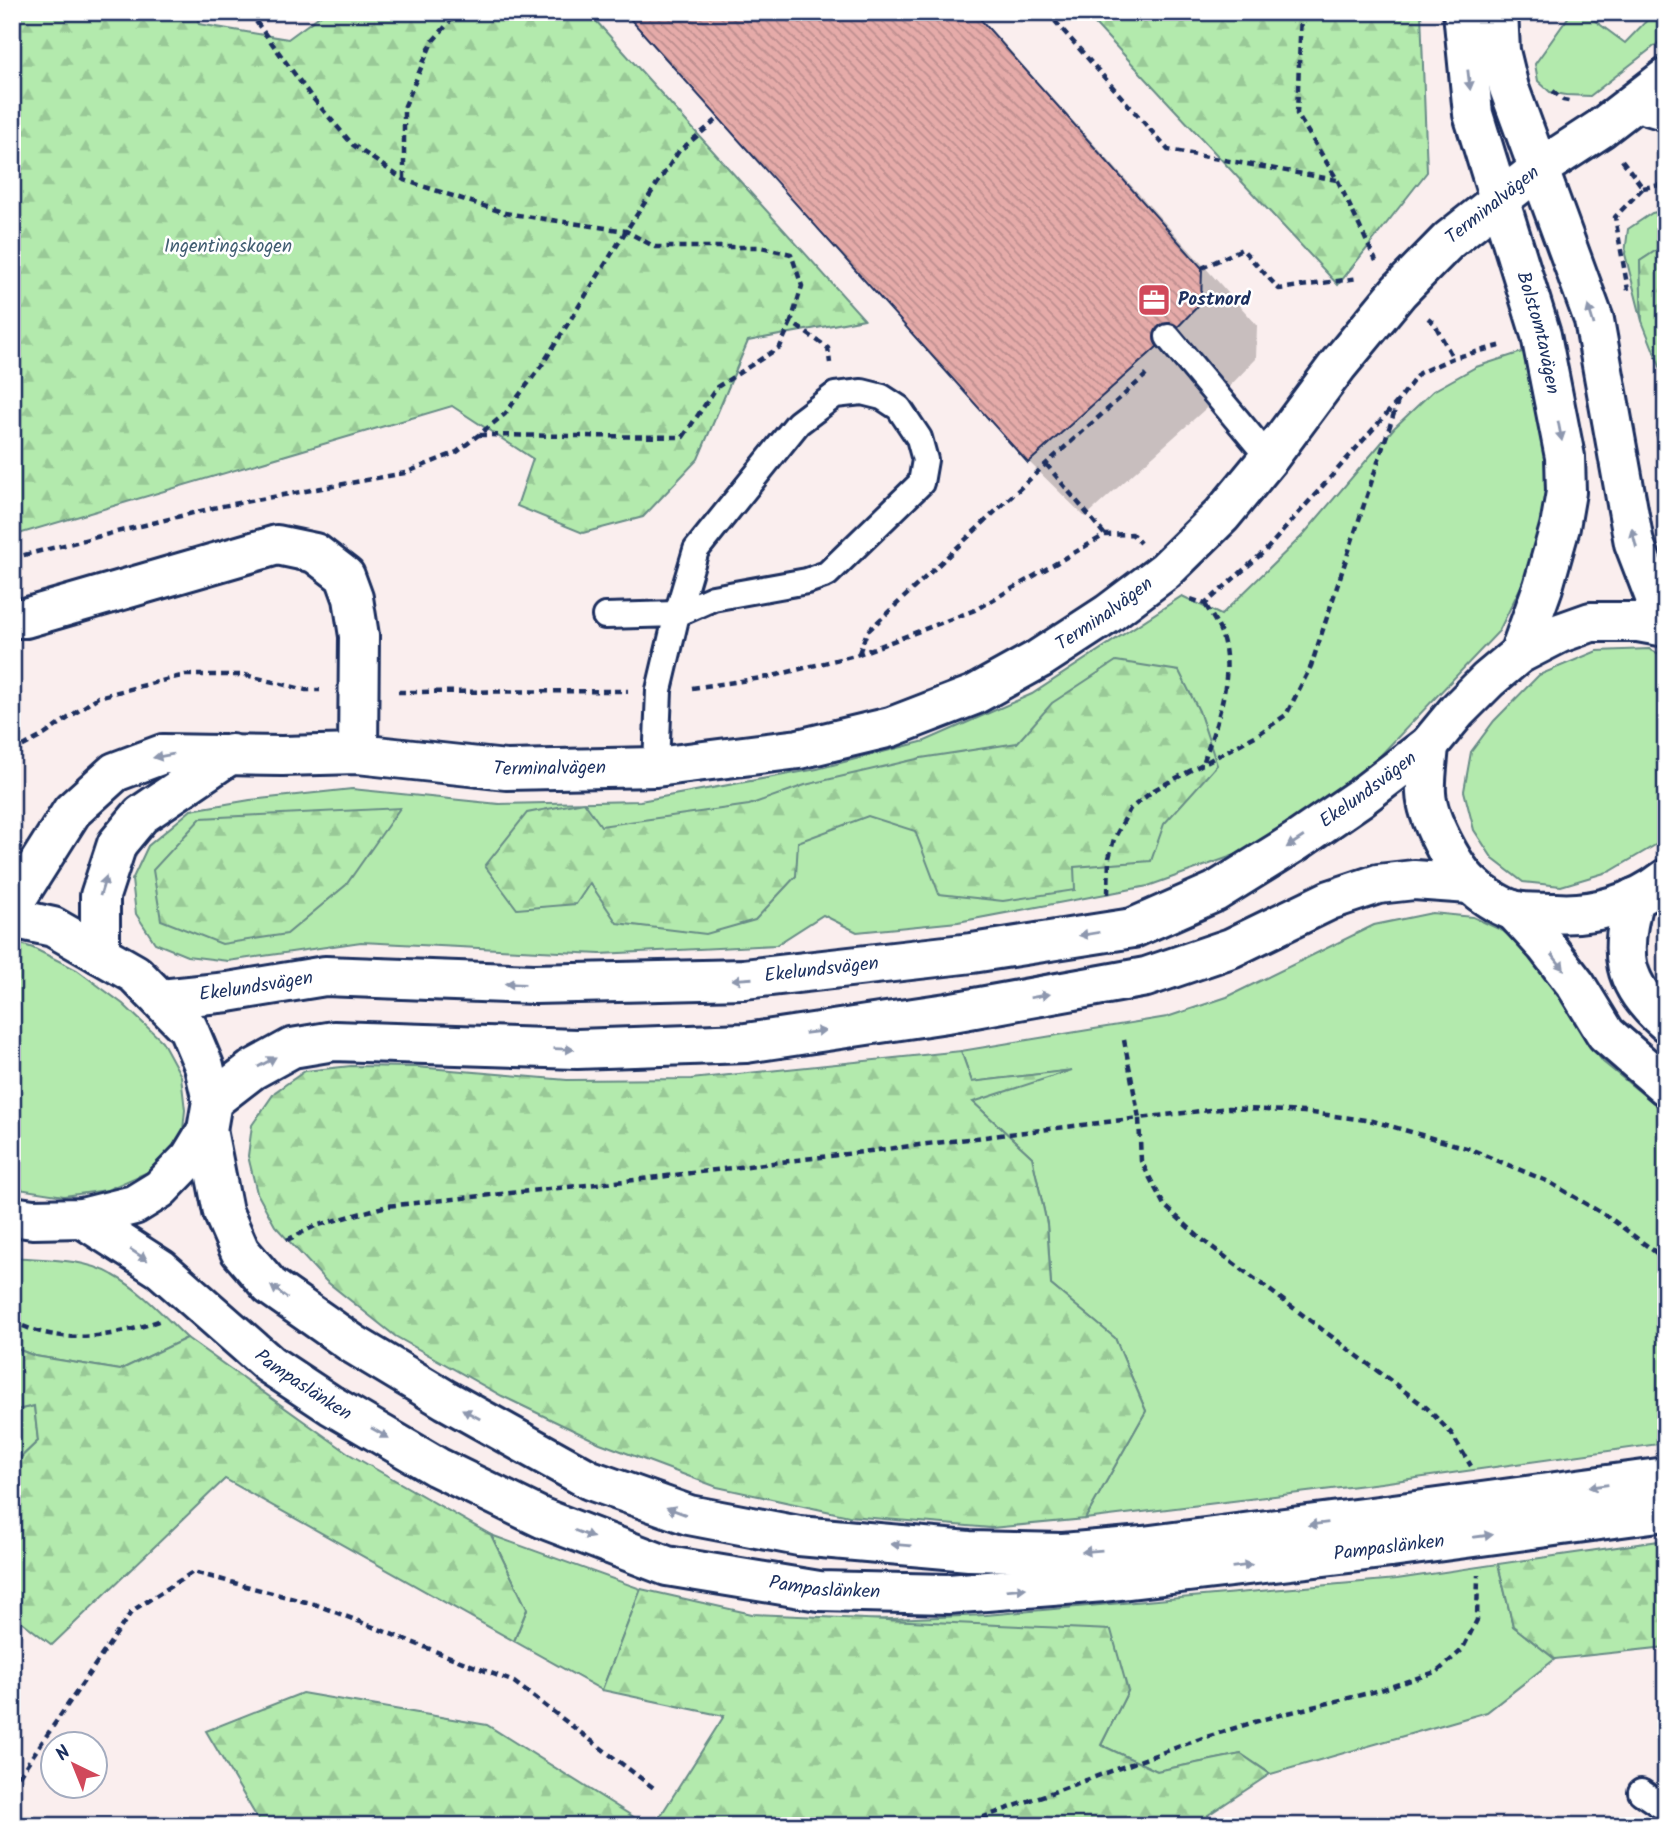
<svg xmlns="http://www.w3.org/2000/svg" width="1678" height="1838" font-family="Kalam,sans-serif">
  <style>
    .green { fill: #b3eaad; stroke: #678c86; stroke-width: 2 }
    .forest { fill: url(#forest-firs); stroke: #678c86; stroke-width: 2 }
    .shadow { fill: #0003 }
    .building { fill: url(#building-back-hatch); stroke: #1b2f5e; stroke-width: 2 }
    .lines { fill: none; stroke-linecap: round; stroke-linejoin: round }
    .service-casing { stroke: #1b2f5e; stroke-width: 30 }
    .minor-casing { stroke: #1b2f5e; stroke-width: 44 }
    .tertiary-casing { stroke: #1b2f5e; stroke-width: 44 }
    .secondary-casing { stroke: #1b2f5e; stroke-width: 44 }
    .path { stroke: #1b2f5e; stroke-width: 4.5; stroke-dasharray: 7 5; stroke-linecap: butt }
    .service { stroke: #fff; stroke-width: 24 }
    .minor { stroke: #fff; stroke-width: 38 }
    .tertiary { stroke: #fff; stroke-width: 38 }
    .secondary { stroke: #fff; stroke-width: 38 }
    .secondary-bridge-casing { stroke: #1b2f5e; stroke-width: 44; stroke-linecap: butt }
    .secondary-bridge { stroke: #fff; stroke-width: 38 }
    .oneway { fill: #8d97ae }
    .labels { text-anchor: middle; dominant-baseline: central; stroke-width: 5; stroke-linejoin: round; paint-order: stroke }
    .street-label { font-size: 19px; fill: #1b2f5e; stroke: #fff }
    .park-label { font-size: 19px; fill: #415e72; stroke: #fff }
    .poi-label { font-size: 19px; font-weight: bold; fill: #1b2f5e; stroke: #fff; text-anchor: start }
  </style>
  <defs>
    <pattern id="forest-firs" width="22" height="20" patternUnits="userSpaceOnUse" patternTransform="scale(1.75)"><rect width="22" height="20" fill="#b3eaad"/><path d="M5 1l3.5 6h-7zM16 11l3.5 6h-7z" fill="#99c997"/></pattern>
    <pattern id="building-back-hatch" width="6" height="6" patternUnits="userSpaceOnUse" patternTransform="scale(1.75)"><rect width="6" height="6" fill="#e6aba9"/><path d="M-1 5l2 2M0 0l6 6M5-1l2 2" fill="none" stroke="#ba8c8d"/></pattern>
  </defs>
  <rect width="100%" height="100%" fill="#faeeee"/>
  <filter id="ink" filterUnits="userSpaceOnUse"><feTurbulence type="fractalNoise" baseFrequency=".0143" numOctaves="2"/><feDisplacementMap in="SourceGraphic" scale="14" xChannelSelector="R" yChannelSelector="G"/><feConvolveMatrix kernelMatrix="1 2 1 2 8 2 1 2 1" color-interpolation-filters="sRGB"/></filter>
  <g filter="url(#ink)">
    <!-- green -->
    <g class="green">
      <path d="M1572 12H1583L1625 43 1655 12H1666V37L1590 96 1566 95 1550 92 1538 81 1535 64Z"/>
      <path d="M1666 210V244L1640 261 1642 321 1625 254 1628 229 1652 213Z"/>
      <path d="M1525 351 1538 402 1551 490 1532 564 1499 631 1357 780 1238 854 1148 886 958 922 857 932 823 915 776 945 600 954 361 942 228 961 187 956 155 943 136 914 132 880 148 846 191 810 250 800 352 789 499 804 640 801 817 769 925 741 1032 694 1182 596 1221 615 1303 535 1394 428 1433 391 1476 367Z"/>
      <path d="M1649 649 1666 657V835L1657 844 1611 871 1561 886 1523 882 1493 859 1474 830 1464 791 1471 752 1494 721 1539 675 1597 651Z"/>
      <path d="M1432 913 1473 917 1503 931 1541 963 1567 996 1581 1032 1603 1062 1666 1113V1443L1381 1483 1085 1519 1146 1411 1115 1338 1051 1285 1047 1224 1032 1157 972 1101 1067 1071 972 1082 961 1051 1167 1017 1227 997 1374 925Z"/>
      <path d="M12 941 33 948 77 970 123 1004 162 1041 181 1076 185 1110 182 1140 148 1172 107 1190 64 1196 12 1188Z"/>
      <path d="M12 1257C45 1260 84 1258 113 1275 142 1291 164 1316 187 1338L120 1370 35 1356 12 1347Z"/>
      <path d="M34 1406 38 1441 12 1466V1411Z"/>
      <path d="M491 1535 641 1589 602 1690 514 1641 527 1609Z"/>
      <path d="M1498 1564 1513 1626 1555 1659 1487 1712 1271 1774 1241 1754 1157 1771 1101 1745 1128 1691 867 1620 986 1615 1397 1579Z"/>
    </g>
    <!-- forest -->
    <g class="forest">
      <path d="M12 12H196L199 24 288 39 325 12H588L864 319 748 341 698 459 643 517 583 533 517 506 533 459 452 406 12 536Z"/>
      <path d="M1084 12H1421L1427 172 1338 285Z"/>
      <path d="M1666 244V382L1642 321 1640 261Z"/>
      <path d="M1116 661 1179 671 1199 711 1217 765 1164 824 1151 861 1074 867 1075 890 1003 901 939 894 915 831 868 816 798 842 796 876 755 920 706 934 617 923 590 883 576 904 517 909 485 866 527 813 584 802 601 826 749 805 805 785 921 758 1017 743 1052 703Z"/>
      <path d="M400 808 346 885 287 934 222 944 161 920 153 870 201 818Z"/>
      <path d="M961 1051 972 1082 1072 1070 973 1102 1032 1157 1047 1224 1051 1285 1115 1338 1146 1411 1085 1519 991 1528 849 1516 717 1487 600 1443 502 1396 395 1336 326 1281 275 1226 257 1193 248 1156 252 1125 275 1092 305 1071 351 1066 416 1067 567 1080 691 1079Z"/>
      <path d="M187 1338 351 1455 491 1535 527 1609 514 1641 225 1479 52 1645 12 1614V1466L38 1441 34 1406 12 1411V1347L35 1356 120 1370Z"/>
      <path d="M1666 1540V1647L1555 1659 1513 1626 1498 1564Z"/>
      <path d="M641 1589 752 1614 1111 1630 1128 1691 1101 1745 1157 1771 1241 1754 1270 1774 1208 1815 1213 1826H654L724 1716 602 1690Z"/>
      <path d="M302 1693 487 1725 648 1826H262L206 1731Z"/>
    </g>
    <!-- shadow -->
    <path class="shadow" d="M626 12H975L1257 325 1256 359 1223 393 1085 517 1029 462Z"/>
    <!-- building -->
    <path class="building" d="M624 12H974L1202 268 1201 303 1168 337 1028 463Z"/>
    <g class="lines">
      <defs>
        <g id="service">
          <path d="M1630 107 1666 118"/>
          <path d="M1168 337 1269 458"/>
          <path d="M862 392 882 397 899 408 919 438 925 460 921 483 827 574 807 581 713 598 677 614 696 550 798 423 835 395Z"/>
          <path d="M605 616 677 614 659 690 656 767"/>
          <path d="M1641 1792 1666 1809"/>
        </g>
        <g id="minor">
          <path id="s1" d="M1463 12 1473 114 1541 335 1565 457 1566 492 1560 527 1543 587 1519 654"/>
          <path d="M1498 12 1500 51 1509 88 1594 320 1634 543 1666 626"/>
          <path d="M12 618H25L277 545 315 553 345 576 353 598 359 636 358 754"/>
          <path d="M1634 898C1619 953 1621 983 1666 1022"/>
          <path id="s2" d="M12 906 72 811 115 772 163 754 282 756 358 754 506 770 656 767 799 749 891 727 974 695 1039 659 1108 614 1165 571 1222 515 1269 458 1338 365 1399 291 1449 240 1540 168 1600 129 1666 78"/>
          <path d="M1513 910 1546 946 1576 985 1606 1034 1666 1086"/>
          <path d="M100 954V896L117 844 141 815 231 754"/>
        </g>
        <g id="tertiary">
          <path d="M1429 745C1428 761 1425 778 1426 793 1427 818 1453 867 1471 884 1481 894 1498 905 1512 910 1524 914 1542 912 1555 913 1593 916 1636 903 1666 879"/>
          <path id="s3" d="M161 999 228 992 325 976 534 984 744 979 972 953 1133 928 1215 892 1297 841 1361 797 1429 745 1457 711 1488 680 1519 654 1560 633 1591 622H1638L1666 627"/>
          <path d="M212 1101 252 1070 292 1048 334 1041 577 1049 746 1043 947 1013 1146 977 1231 948 1330 900 1378 884 1414 880 1470 884"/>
        </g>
        <g id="secondary">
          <path d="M12 918 53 927 135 974 188 1028 204 1066 212 1101 207 1130 190 1158 160 1189 134 1205 82 1218 33 1219 12 1216"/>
          <path d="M207 1130 223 1212 240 1251 270 1286 353 1344 446 1400 590 1480 689 1515 799 1536 969 1551 1063 1553 1143 1546 1386 1515"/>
          <path id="s4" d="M82 1218 161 1269 269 1364 331 1405 437 1467 542 1518 667 1566 819 1591 948 1594 1104 1582 1391 1548"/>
        </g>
      </defs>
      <!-- service casing -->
      <use href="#service" class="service-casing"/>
      <!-- minor casing -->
      <use href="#minor" class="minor-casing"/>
      <!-- tertiary casing -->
      <use href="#tertiary" class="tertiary-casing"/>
      <!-- secondary casing -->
      <use href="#secondary" class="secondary-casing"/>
      <!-- path -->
      <g class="path">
        <path d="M249 12 310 95 353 145 404 180 505 213 626 231 655 247H761L791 254 802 286 791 322 828 348 830 363"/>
        <path d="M1047 12 1168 150 1337 180"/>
        <path d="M1301 12 1297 114 1338 181 1376 261"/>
        <path d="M1553 91 1563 100 1569 101"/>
        <path d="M1622 160 1643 188 1615 217 1628 290"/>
        <path d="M404 179V108L432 42 458 12"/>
        <path d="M1643 188 1666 184"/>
        <path d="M1202 268 1242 249 1279 289 1359 278"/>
        <path d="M1428 318 1434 323 1453 358"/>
        <path d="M1657 432 1666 463"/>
        <path d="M479 435 683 437 717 387 780 347 791 322"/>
        <path d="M1046 464 1105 535"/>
        <path d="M12 558 217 507 405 473 457 452 505 414 542 365 626 231 679 151 719 118"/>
        <path d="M1191 599 1205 604 1266 550 1398 401"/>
        <path d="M859 653 867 632 1046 464 1146 375"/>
        <path d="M692 688 769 677 859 654 975 610 1105 535 1132 534 1140 543"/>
        <path d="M398 692 628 691"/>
        <path d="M12 752 44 735 98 697 185 675H245L306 690H320"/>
        <path d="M1204 761C1217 720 1236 676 1221 633 1217 623 1210 613 1205 604"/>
        <path d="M1108 894 1109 858 1114 839 1130 809 1154 790 1257 735 1286 715 1311 666 1398 401 1419 373 1453 358 1503 345"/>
        <path d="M1124 1040 1139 1118 1228 1108 1304 1112 1373 1121 1470 1149 1549 1182 1610 1218 1666 1260"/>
        <path d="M287 1240 315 1226 387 1206 626 1181 1139 1118 1141 1161 1164 1205 1200 1238 1427 1408 1451 1433 1471 1466"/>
        <path d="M12 1321C61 1346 112 1338 161 1320"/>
        <path d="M12 1786 132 1611 193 1572 317 1605 514 1682 655 1789"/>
        <path d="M959 1826 1200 1739 1264 1719 1381 1690 1438 1671 1462 1650 1477 1620 1478 1575"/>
      </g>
      <!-- service -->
      <use href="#service" class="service"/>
      <!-- minor -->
      <use href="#minor" class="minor"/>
      <!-- tertiary -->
      <use href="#tertiary" class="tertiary"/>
      <!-- secondary -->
      <use href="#secondary" class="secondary"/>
      <defs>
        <g id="secondary-bridge">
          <path d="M1386 1515 1666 1477"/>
          <path d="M1391 1548 1666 1511"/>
        </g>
      </defs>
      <!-- secondary-bridge casing -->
      <use href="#secondary-bridge" class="secondary-bridge-casing"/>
      <!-- secondary-bridge -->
      <use href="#secondary-bridge" class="secondary-bridge"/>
    </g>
    <!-- one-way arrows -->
    <defs><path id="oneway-solid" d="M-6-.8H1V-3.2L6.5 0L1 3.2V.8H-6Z" transform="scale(1.75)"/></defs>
    <g class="oneway">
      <use href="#oneway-solid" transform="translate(1469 80) rotate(83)"/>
      <use href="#oneway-solid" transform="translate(1591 315) rotate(-107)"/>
      <use href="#oneway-solid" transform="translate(1560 431) rotate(79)"/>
      <use href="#oneway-solid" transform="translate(1634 538) rotate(-104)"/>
      <use href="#oneway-solid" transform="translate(163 756) rotate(170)"/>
      <use href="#oneway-solid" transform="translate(1295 842) rotate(147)"/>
      <use href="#oneway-solid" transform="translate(103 886) rotate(-73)"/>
      <use href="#oneway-solid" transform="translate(1089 934) rotate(171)"/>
      <use href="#oneway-solid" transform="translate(1558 962) rotate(52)"/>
      <use href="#oneway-solid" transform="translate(742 979) rotate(176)"/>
      <use href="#oneway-solid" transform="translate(515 984) rotate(-178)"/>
      <use href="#oneway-solid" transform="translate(1040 996) rotate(-10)"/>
      <use href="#oneway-solid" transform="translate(815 1032) rotate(-8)"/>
      <use href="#oneway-solid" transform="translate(564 1049) rotate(2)"/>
      <use href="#oneway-solid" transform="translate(267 1062) rotate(-29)"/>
      <use href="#oneway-solid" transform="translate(139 1255) rotate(33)"/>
      <use href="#oneway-solid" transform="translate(279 1292) rotate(-144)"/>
      <use href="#oneway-solid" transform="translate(471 1414) rotate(-151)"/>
      <use href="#oneway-solid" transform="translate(380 1433) rotate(30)"/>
      <use href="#oneway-solid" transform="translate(1598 1486) rotate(172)"/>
      <use href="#oneway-solid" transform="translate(676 1511) rotate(-160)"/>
      <use href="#oneway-solid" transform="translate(1318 1524) rotate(173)"/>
      <use href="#oneway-solid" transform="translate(584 1534) rotate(21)"/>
      <use href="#oneway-solid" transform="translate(1483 1536) rotate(-8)"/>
      <use href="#oneway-solid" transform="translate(901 1545) rotate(-175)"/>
      <use href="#oneway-solid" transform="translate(1092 1551) rotate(175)"/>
      <use href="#oneway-solid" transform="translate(1242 1566) rotate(-7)"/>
      <use href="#oneway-solid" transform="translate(1016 1589) rotate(-5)"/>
    </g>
  </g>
  <!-- icons -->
  <defs>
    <symbol id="office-square" viewBox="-11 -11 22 22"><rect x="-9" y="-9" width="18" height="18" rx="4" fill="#d1495b" stroke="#fff"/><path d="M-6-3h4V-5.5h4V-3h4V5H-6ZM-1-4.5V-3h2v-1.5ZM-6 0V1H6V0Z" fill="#fff"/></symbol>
  </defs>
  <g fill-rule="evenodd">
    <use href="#office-square" x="1135" y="281" width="38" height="38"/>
  </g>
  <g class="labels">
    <!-- street labels -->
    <g class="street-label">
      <text stroke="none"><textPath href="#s2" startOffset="1764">Terminalvägen</textPath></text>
      <text stroke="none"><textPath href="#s1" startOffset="331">Bolstomtavägen</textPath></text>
      <text stroke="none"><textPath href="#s2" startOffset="1197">Terminalvägen</textPath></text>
      <text stroke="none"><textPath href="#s2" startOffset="609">Terminalvägen</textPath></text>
      <text stroke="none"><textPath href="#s3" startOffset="1251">Ekelundsvägen</textPath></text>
      <text stroke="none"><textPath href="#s3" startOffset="663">Ekelundsvägen</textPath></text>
      <text stroke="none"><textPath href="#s3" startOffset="96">Ekelundsvägen</textPath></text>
      <text stroke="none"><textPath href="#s4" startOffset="278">Pampaslänken</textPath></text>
      <text transform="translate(1389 1548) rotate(-7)">Pampaslänken</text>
      <text stroke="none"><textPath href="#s4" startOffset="845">Pampaslänken</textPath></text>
    </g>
    <!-- park labels -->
    <g class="park-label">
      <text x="228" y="247">Ingentingskogen</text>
    </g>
    <!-- poi labels -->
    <g class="poi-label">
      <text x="1178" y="300">Postnord</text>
    </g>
  </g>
  <!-- margin -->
  <rect width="1678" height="1838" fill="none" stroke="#fff" stroke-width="42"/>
  <rect x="21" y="21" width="1636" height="1796" fill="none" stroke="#1b2f5e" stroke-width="2.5" filter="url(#ink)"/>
  <!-- north arrow -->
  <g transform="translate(74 1765) rotate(317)"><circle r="33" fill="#ffffff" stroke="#a4acbf" stroke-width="2"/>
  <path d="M0-5L12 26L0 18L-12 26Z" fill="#d1495b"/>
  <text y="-10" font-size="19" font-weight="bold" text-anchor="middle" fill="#1b2f5e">N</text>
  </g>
</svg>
